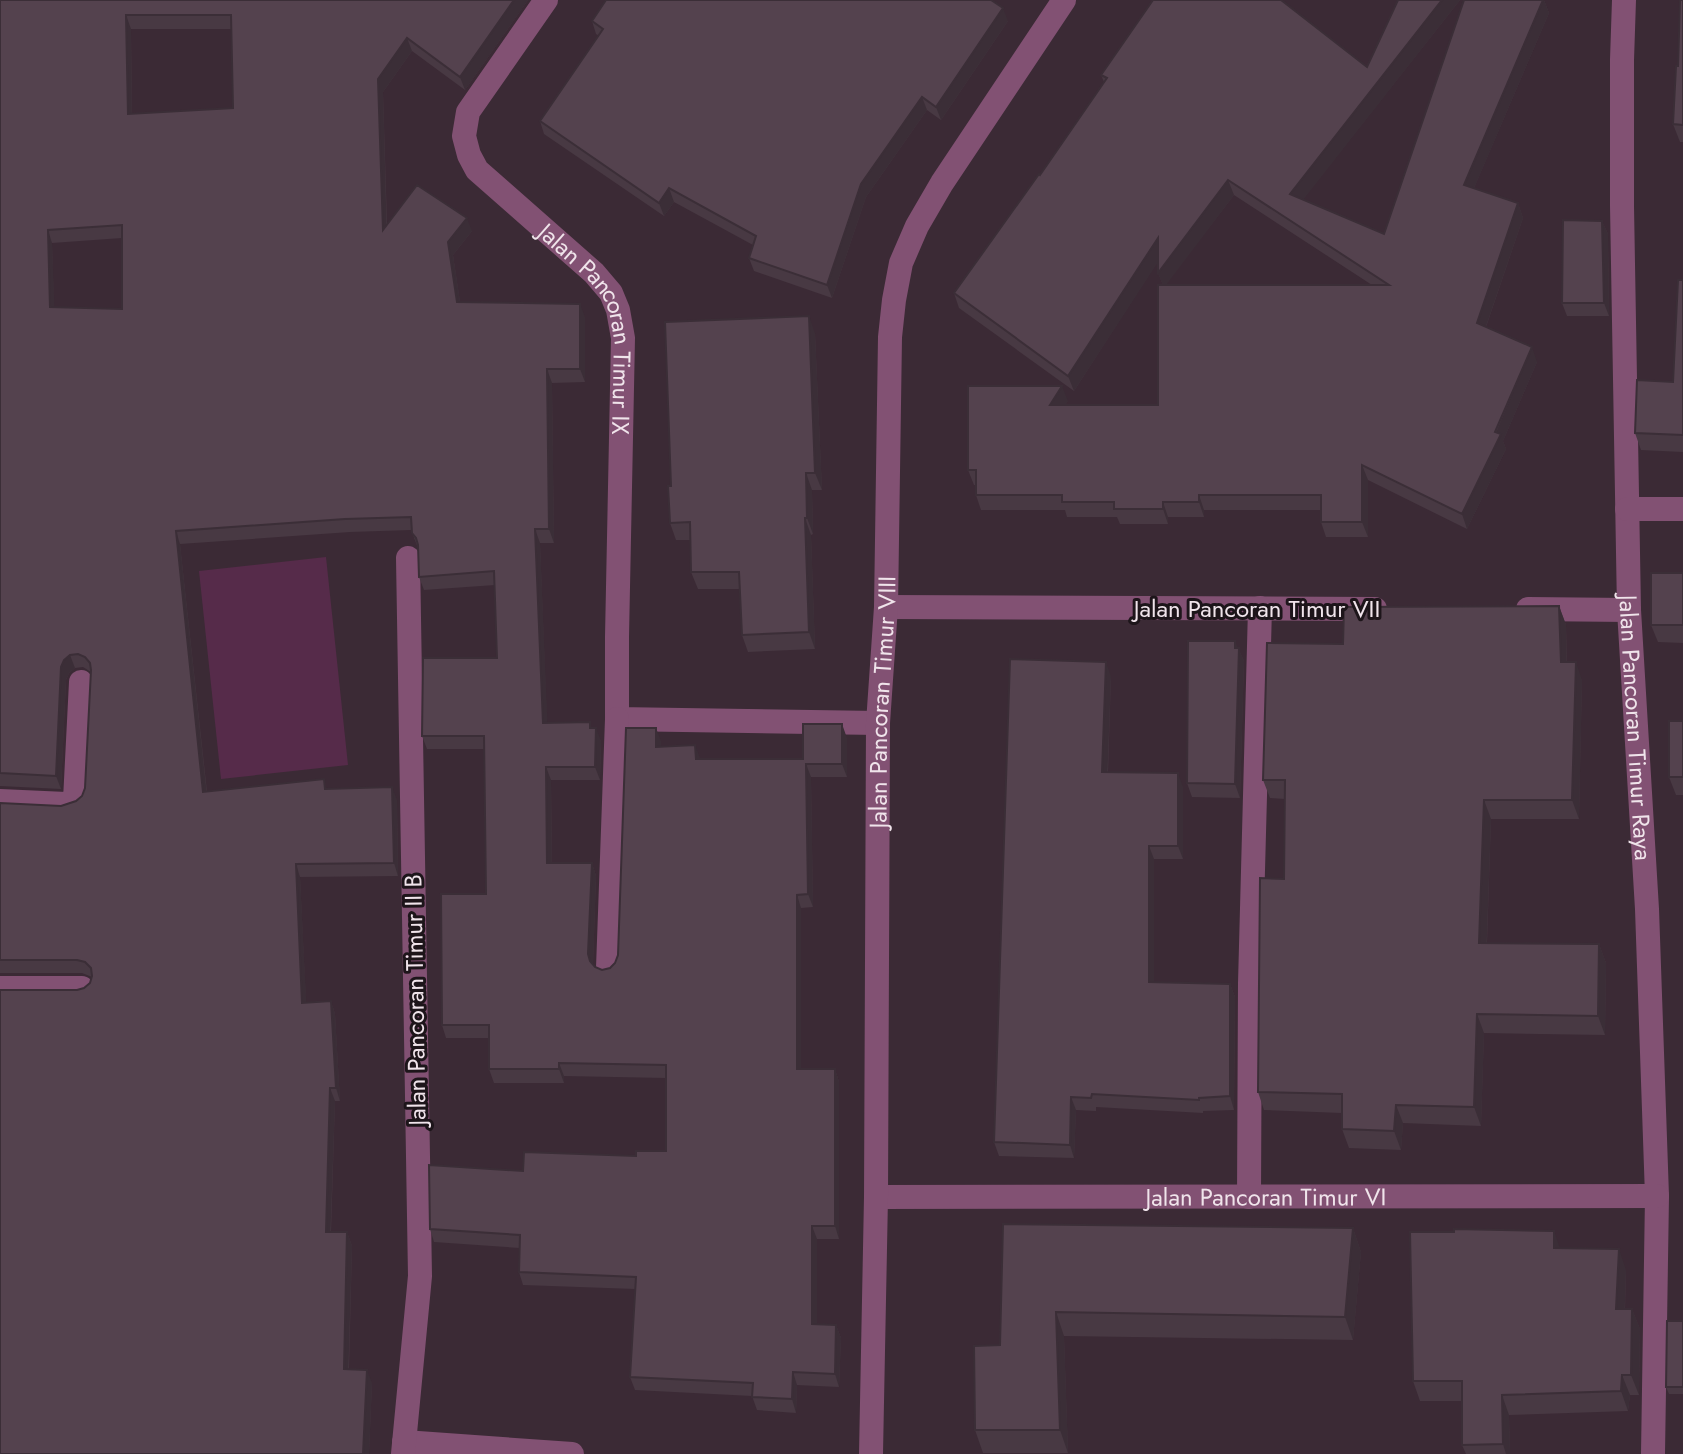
<svg xmlns="http://www.w3.org/2000/svg" width="1683" height="1454" font-family="Jost,sans-serif">
  <style>
    .green { fill: #562b4a }
    .lines { fill: none; stroke-linecap: round; stroke-linejoin: round }
    .minor { stroke: #825173; stroke-width: 24 }
    .wall { fill: #483943; fill-rule: evenodd }
    .shaded-wall { fill: #3b2e37 }
    .building { fill: #54424e; stroke: #3b2e37; stroke-width: 2; fill-rule: evenodd }
    .labels { text-anchor: middle; dominant-baseline: central; stroke-width: 6; stroke-linejoin: round; paint-order: stroke }
    .street-label { font-size: 24px; fill: #f0e4eb; stroke: #1d151a }
  </style>
  <rect width="100%" height="100%" fill="#3b2a35"/>
  <!-- green -->
  <path class="green" d="M326 557 348 765 221 779 199 571Z"/>
  <g class="lines">
    <!-- minor -->
    <g class="minor">
      <path id="s1" d="M546 0 468 112 464 136 469 155 477 170 594 273 611 293 618 310 623 338 617 637V719L878 723"/>
      <path id="s2" d="M1624 0 1622 60V206L1629 610 1647 909 1657 1196 1653 1454"/>
      <path d="M1627 509H1683"/>
      <path d="M886 607 1375 609"/>
      <path d="M1528 609 1629 610"/>
      <path d="M0 801 66 804 75 800 81 682"/>
      <path d="M608 968 617 719"/>
      <path d="M0 988H82"/>
      <path id="s3" d="M876 1197 1657 1196"/>
      <path d="M1249 1197 1250 983 1260 608"/>
      <path d="M404 1442 572 1454"/>
      <path d="M403 1454 420 1276 408 558"/>
      <path id="s4" d="M871 1454 876 1197 878 723 886 607 890 337 894 300 901 263 917 226 942 183 1064 0"/>
    </g>
  </g>
  <!-- wall -->
  <g class="wall">
    <path d="M0 0H528L465 90 412 51 383 92 387 224 472 231 453 255 460 302 585 317V382L552 383 554 543H540L547 723 592 728 601 741 600 780H551L552 863H592L596 876 593 965 595 967 602 970 610 968 615 963 618 955 661 741V747L700 759H803L847 738V777H811L813 907 801 908V1069H835L839 1082V1239H817V1324L836 1325 841 1338 839 1387 797 1385 796 1413 757 1410 752 1396 635 1390 630 1377 635 1289 523 1285 519 1272 520 1248 434 1242 430 1229 523 1171 636 1156 666 1151V1078L564 1076V1083H494L489 1069V1038H446L442 1025 486 894 485 749H427L422 736 497 658 495 585 424 590 419 577 418 548 411 530 350 532 180 544 207 792 328 789 397 800 398 876 300 877 306 1003 331 1001 335 1014 340 1101H335L331 1232H347L352 1246 349 1369 372 1383 369 1454H0L77 990 84 988 90 983 92 977 82 973H0V803L61 806 76 801 82 796 85 788 91 672 83 667 75 668 69 673 66 680 61 789 0 786ZM131 29H231L233 108 132 114ZM122 238V309L54 307 52 243Z"/>
    <path d="M1398 0H1460L1303 199 1384 234 1464 0H1544L1549 13 1474 188 1518 203 1523 218 1486 327 1537 362 1503 441 1506 449 1467 529 1368 480V537H1326L1321 522V510H1204V517H1168V524H1120L1117 517H1067L1065 510H981L976 495V485H974L968 470 1068 401 1065 405H1158L1163 285 1158 273V261L1074 391 959 308 954 293 1040 175 1104 82 1101 75 1367 67ZM1234 195 1372 285H1165Z"/>
    <path d="M1683 0V142H1680L1673 124Z"/>
    <path d="M592 21H1008L941 120 927 110 866 197 832 298 754 271 749 258 753 245 674 202 664 216 544 134 540 121 599 36 596 34Z"/>
    <path d="M1602 221 1608 234 1609 316H1567L1562 303Z"/>
    <path d="M1683 280V452L1641 450 1635 433 1673 382Z"/>
    <path d="M815 333 822 490H812L813 534 811 535 815 649 748 652 742 635 740 589H698L691 572 690 540H676L670 523 671 486Z"/>
    <path d="M1683 573V643L1658 642 1651 625Z"/>
    <path d="M1559 606 1566 625 1567 662 1582 680 1579 819H1491L1487 943 1599 944 1606 963 1605 1035 1484 1033 1481 1126 1403 1123 1401 1150 1349 1148 1342 1129V1113L1264 1110 1258 1092 1284 879 1285 799 1270 798 1263 780 1343 644Z"/>
    <path d="M1238 648 1244 661 1240 798 1192 797 1187 783Z"/>
    <path d="M1111 676 1108 772 1183 787V859H1154V982L1230 984 1235 997 1234 1110 1203 1111V1113L1096 1107V1111L1076 1110 1074 1158 999 1156 994 1142Z"/>
    <path d="M1683 721V795H1676L1669 777Z"/>
    <path d="M1003 1224 1353 1228 1361 1252 1353 1340 1064 1336 1068 1453H983L975 1430 1000 1345Z"/>
    <path d="M1560 1248 1626 1270 1625 1309H1632L1640 1329 1639 1395H1630L1628 1411 1509 1415 1510 1454H1466L1462 1445V1401H1420L1413 1381Z"/>
    <path d="M1683 1321V1394H1669L1666 1387Z"/>
  </g>
  <!-- shaded-wall -->
  <g class="shaded-wall">
    <path d="M514 0H528L465 90 460 77Z"/>
    <path d="M1442 0H1460L1296 209 1290 194Z"/>
    <path d="M1543 0H1544L1549 13 1469 200 1464 185Z"/>
    <path d="M1003 8 1008 21 941 120 936 107Z"/>
    <path d="M126 15 131 29 132 127 128 114Z"/>
    <path d="M407 38 412 51 383 92 387 243 383 230 378 79Z"/>
    <path d="M922 97 927 110 866 197 832 298 827 285 861 184Z"/>
    <path d="M1228 180 1234 195 1164 288 1158 273Z"/>
    <path d="M669 188 674 202 664 216 659 203Z"/>
    <path d="M1518 203 1523 218 1482 338 1477 323Z"/>
    <path d="M467 218 472 231 453 255 462 315 457 302 448 242Z"/>
    <path d="M1602 221 1608 234 1609 316 1604 303Z"/>
    <path d="M48 230 52 243 55 320 50 307Z"/>
    <path d="M1158 238 1164 253 1074 391 1068 376Z"/>
    <path d="M580 304 585 317V382L580 369Z"/>
    <path d="M809 316 815 333 822 490 815 473Z"/>
    <path d="M1532 347 1537 362 1503 441 1506 449 1467 529 1462 514Z"/>
    <path d="M547 369 552 383 554 543 549 529Z"/>
    <path d="M1062 386 1068 401 1055 420 1050 405Z"/>
    <path d="M1362 465 1368 480V537L1362 522Z"/>
    <path d="M806 473 812 490 813 534 807 518Z"/>
    <path d="M1199 495 1204 510V517L1199 502Z"/>
    <path d="M1163 502 1168 517V524L1163 509Z"/>
    <path d="M805 518 811 535 815 649 809 632Z"/>
    <path d="M535 529 540 543 548 736 543 723Z"/>
    <path d="M176 531 180 544 208 805 203 792Z"/>
    <path d="M1559 606 1566 625 1567 680 1561 662Z"/>
    <path d="M1235 641 1244 661 1240 798 1235 784Z"/>
    <path d="M70 655 75 668 69 673 66 680 61 789 56 776 61 667 64 660Z"/>
    <path d="M1106 662 1111 676 1107 785 1102 772Z"/>
    <path d="M1576 662 1582 680 1579 819 1572 800Z"/>
    <path d="M842 724 847 738V777L842 764Z"/>
    <path d="M596 728 601 741 600 780 595 767Z"/>
    <path d="M656 728 661 741V760L656 747Z"/>
    <path d="M695 745 700 758 701 772 696 759Z"/>
    <path d="M806 764 811 777 813 907 808 894Z"/>
    <path d="M546 767 551 780 552 876 547 863Z"/>
    <path d="M1178 773 1183 787V859L1178 846Z"/>
    <path d="M392 787 397 800 398 876 394 863Z"/>
    <path d="M1484 800 1491 819 1486 962 1479 943Z"/>
    <path d="M1149 846 1154 859V995L1149 982Z"/>
    <path d="M592 863 596 876 593 967 588 954Z"/>
    <path d="M296 864 300 877 307 1016 302 1003Z"/>
    <path d="M797 895 801 908V1082L797 1069Z"/>
    <path d="M1599 944 1606 963 1605 1035 1598 1016Z"/>
    <path d="M1230 984 1235 997 1234 1110 1230 1096Z"/>
    <path d="M331 1001 335 1014 340 1101 336 1088Z"/>
    <path d="M1477 1014 1484 1033 1481 1126 1474 1107Z"/>
    <path d="M559 1063 564 1076V1083L559 1069Z"/>
    <path d="M835 1069 839 1082V1239L835 1226Z"/>
    <path d="M330 1088 335 1101 330 1245 326 1232Z"/>
    <path d="M1071 1097 1076 1110 1074 1158 1070 1145Z"/>
    <path d="M1396 1105 1403 1123 1401 1150 1394 1131Z"/>
    <path d="M812 1226 817 1239V1337L812 1324Z"/>
    <path d="M1353 1228 1361 1252 1353 1340 1345 1317Z"/>
    <path d="M1554 1231 1561 1251 1554 1248Z"/>
    <path d="M347 1232 352 1246 348 1382 344 1369Z"/>
    <path d="M1619 1249 1626 1270 1624 1330 1616 1309Z"/>
    <path d="M1632 1309 1640 1329 1639 1395 1631 1375Z"/>
    <path d="M1056 1312 1064 1336 1068 1453 1060 1430Z"/>
    <path d="M836 1325 841 1338 839 1387 835 1374Z"/>
    <path d="M367 1370 372 1383 369 1454H363Z"/>
    <path d="M793 1372 797 1385 796 1413 792 1399Z"/>
    <path d="M1622 1375 1630 1395 1628 1411 1621 1391Z"/>
    <path d="M1502 1395 1509 1415 1510 1454H1506L1503 1444Z"/>
  </g>
  <!-- building -->
  <g class="building">
    <path d="M0 0H514L460 77 407 38 378 79 383 230 417 185 467 218 448 242 457 302 580 304V369H547L549 529H535L543 723 590 722V728H596L595 767H546L547 863H592L588 954 590 961 595 967 602 970 610 968 615 963 618 955 626 728H656V747L695 745 696 759H803V724H842V764H806L808 894 797 895V1069H835V1226H812V1324L836 1325 835 1374 793 1372 792 1399 752 1397 753 1383 630 1377 636 1277 519 1272 520 1235 430 1229 429 1165 523 1171 524 1152 636 1156V1151H666V1065L559 1063V1069H489V1025H442L441 894H486L484 736H422L423 658H497L494 571 419 577 418 545 416 538 412 533 411 517 345 519 176 531 203 792 324 779 325 789 392 787 394 863 296 864 302 1003 331 1001 336 1088H330L326 1232H347L344 1369 367 1370 363 1454H0V990H77L84 988 90 983 92 976 91 968 85 962 77 960H0V803L61 806 76 801 82 796 85 788 91 670 90 663 85 657 78 654 70 655 64 660 61 667 56 776 0 773ZM126 15H231L233 108 128 114ZM122 225V309L50 307 48 230Z"/>
    <path d="M606 0H991L1003 8 936 107 922 97 861 184 827 285 749 258 756 236 669 188 659 203 540 121 603 29 592 21Z"/>
    <path d="M1153 0H1281L1367 67 1398 0H1442L1290 194 1384 234 1464 0H1543L1464 185 1518 203 1477 323 1532 347 1495 432 1501 434 1462 514 1362 465V522H1321V495H1199V502H1163V509H1114V502H1062V495H976V470H968V386H1062L1050 405H1158V285H1389L1228 180 1158 273V238L1068 376 954 293 1039 174 1040 175 1107 78 1101 75Z"/>
    <path d="M1680 0H1683V125L1673 124 1676 66H1678Z"/>
    <path d="M1563 220 1602 221 1604 303H1562Z"/>
    <path d="M1678 280H1683V435L1635 433 1637 380 1673 382Z"/>
    <path d="M809 316 815 473H806L807 518H805L809 632 742 635 739 572H691L690 522 670 523 668 486H671L665 322Z"/>
    <rect x="1651" y="573" width="32" height="52"/>
    <path d="M1559 606 1561 662H1576L1572 800H1484L1479 943 1599 944 1598 1016 1477 1014 1474 1107 1396 1105 1394 1131 1342 1129V1094L1258 1092 1260 878 1284 879 1285 780H1263L1267 643 1343 644 1344 607Z"/>
    <path d="M1188 641H1235V648H1239L1235 784 1187 783Z"/>
    <path d="M1010 659 1106 662 1102 772 1178 773V846H1149V982L1230 984V1096L1199 1098V1100L1092 1094 1091 1098 1071 1097 1070 1145 994 1142Z"/>
    <rect x="1669" y="721" width="14" height="56"/>
    <path d="M1003 1224 1353 1228 1345 1317 1056 1312 1060 1430H975L974 1346 1000 1345Z"/>
    <path d="M1454 1229 1554 1231V1248L1619 1249 1616 1309H1632L1631 1375H1622L1621 1391 1502 1395 1503 1444 1462 1445V1381H1413L1410 1232H1454Z"/>
    <path d="M1667 1321H1683V1387H1666Z"/>
  </g>
  <g class="labels">
    <!-- street labels -->
    <g class="street-label">
      <text stroke="none"><textPath href="#s1" startOffset="404">Jalan Pancoran Timur IX</textPath></text>
      <text x="1257" y="608">Jalan Pancoran Timur VII</text>
      <text stroke="none"><textPath href="#s4" startOffset="752">Jalan Pancoran Timur VIII</textPath></text>
      <text stroke="none"><textPath href="#s2" startOffset="728">Jalan Pancoran Timur Raya</textPath></text>
      <text transform="translate(415 1000) rotate(-91)">Jalan Pancoran Timur II B</text>
      <text stroke="none"><textPath href="#s3" startOffset="390">Jalan Pancoran Timur VI</textPath></text>
    </g>
  </g>
</svg>
